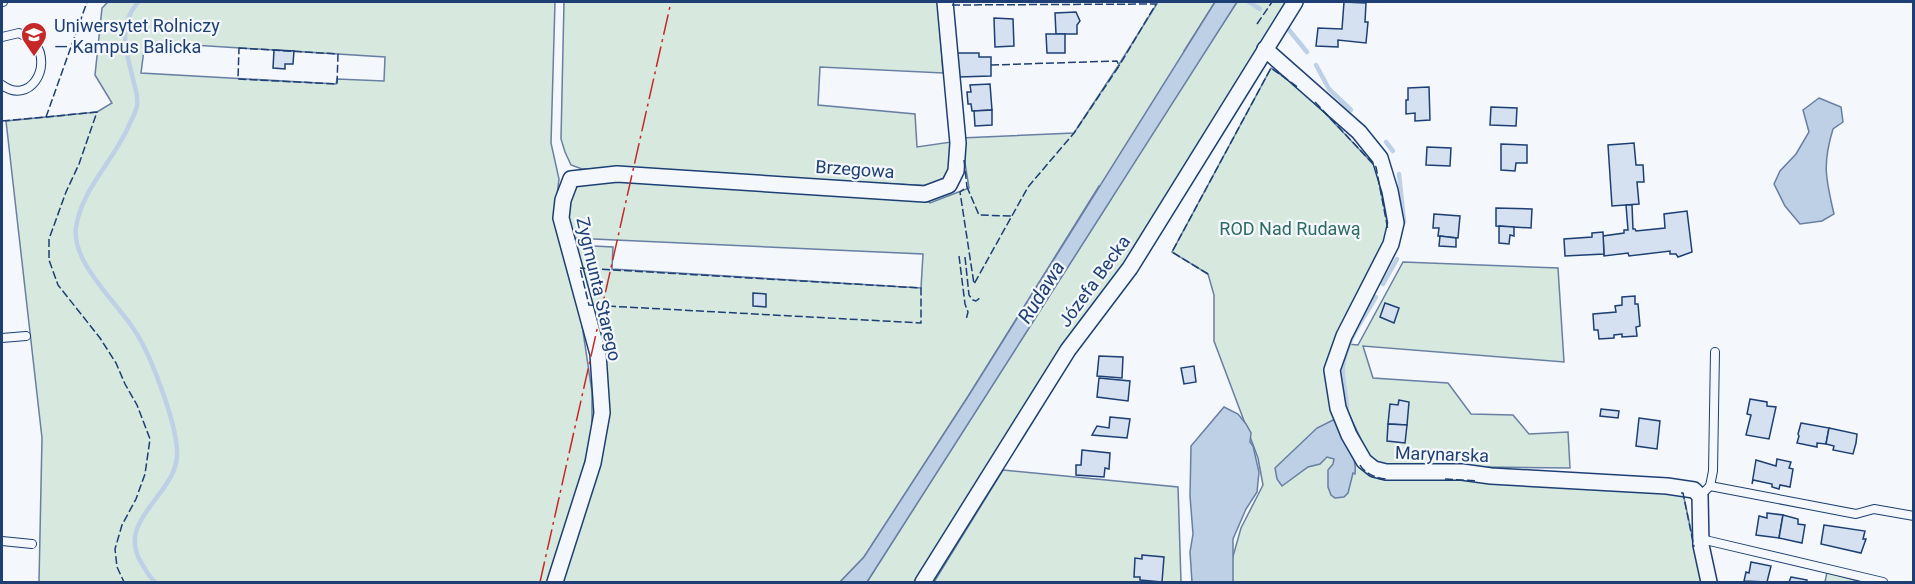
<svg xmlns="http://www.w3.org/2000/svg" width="1915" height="584" font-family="Roboto,sans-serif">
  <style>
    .green { fill: #d7e8df; stroke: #687fa3; stroke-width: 1.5; fill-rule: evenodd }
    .water { fill: #bed0e5; stroke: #687fa3; stroke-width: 1.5 }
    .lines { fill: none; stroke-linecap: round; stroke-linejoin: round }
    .stream { stroke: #bed0e5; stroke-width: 4.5 }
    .building { fill: #d5e0f0; stroke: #1d3f73; stroke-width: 1.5 }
    .service-casing { stroke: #1d3f73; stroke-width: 10 }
    .minor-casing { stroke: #1d3f73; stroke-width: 18 }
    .service { stroke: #f4f7fb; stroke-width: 8 }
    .minor { stroke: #f4f7fb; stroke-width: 15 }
    .fence { stroke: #1d3f73; stroke-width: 1.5; stroke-dasharray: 8 3; stroke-linecap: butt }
    .power { stroke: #c62828; stroke-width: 1.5; stroke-dasharray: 21 4.5 3 4.5; stroke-linecap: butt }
    .labels { text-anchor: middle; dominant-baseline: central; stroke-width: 4.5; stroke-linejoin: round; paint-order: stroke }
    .poi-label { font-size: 18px; fill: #1d3f73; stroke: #f4f7fb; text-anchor: start }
    .street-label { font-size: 18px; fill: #1d3f73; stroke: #f4f7fb }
    .park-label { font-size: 18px; fill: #2c6c60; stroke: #f4f7fb }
    .water-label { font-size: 20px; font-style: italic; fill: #1d3f73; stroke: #f4f7fb }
  </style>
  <rect width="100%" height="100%" fill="#f4f7fb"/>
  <!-- green -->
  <g class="green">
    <path d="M108 2H555L551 143 559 179 555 211 581 318 592 392V435L574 504 549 582H39L42 438 6 121 97 112 112 103 95 75 102 8ZM145 42 385 57 384 81 337 79 336 84 141 73Z"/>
    <path d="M564 2H938L943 73 820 67 818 105 915 114 917 147 951 142C950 163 953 173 934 186L774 178 618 168 582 169 571 165 565 152 561 139Z"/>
    <path d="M1158 2H1215L1184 51 1194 68 1237 2H1291L1209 133 919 582H867L1111 199 1099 186 969 395 864 557 840 582H561L604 406 574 245 613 247 612 269 921 288 923 254 572 238C567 218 562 186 590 181 599 179 610 180 620 179L923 197 930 203 969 188 961 138 1074 133 1118 66Z"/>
    <path d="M1271 68 1305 92 1376 167 1389 231 1385 244 1338 335 1339 422 1361 469 1380 479H1442L1683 493 1702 582H1233L1230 567 1241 528 1263 485 1258 458 1214 341V295L1208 274 1172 252Z"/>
    <path d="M1403 262 1558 268 1564 362 1363 346 1373 378 1448 383 1471 414 1513 415 1529 434 1568 432 1570 468 1386 466 1371 460 1345 406 1341 370 1347 344 1358 345Z"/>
    <path d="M1003 470 1178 487 1181 582H934Z"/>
    <path d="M1827 572 1861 582H1825Z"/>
  </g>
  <!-- water -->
  <g class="water">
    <path d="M1215 2H1237L867 582H840L864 557 969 395Z"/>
    <path d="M1819 98 1841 107 1843 122 1833 129C1822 165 1826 179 1834 214L1822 221 1800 224 1785 206 1774 184 1780 171 1796 154 1809 132 1803 110Z"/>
    <path d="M1224 407 1238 414 1246 424 1251 433 1250 442 1253 446 1259 472 1257 492 1246 509 1233 539V582H1192L1190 552 1193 534 1190 496 1191 446Z"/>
    <path d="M1335 419C1342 435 1358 456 1355 474L1353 473 1348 493 1344 497 1335 498 1331 495 1328 487V470L1333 464 1334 459 1327 457 1320 464 1308 467 1282 486 1277 479 1275 468 1317 428Z"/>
  </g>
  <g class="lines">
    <!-- stream -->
    <g class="stream">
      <path d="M138 2C116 28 127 53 134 83 136 90 138 98 137 106 136 111 133 117 130 123 116 158 82 188 76 227 71 263 117 302 135 331 151 355 176 422 177 451 180 494 113 519 142 564 146 570 149 577 155 582"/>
      <path d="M1249 2 1260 9"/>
      <path d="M1285 25 1307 52"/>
      <path d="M1316 65 1329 89 1351 110"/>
      <path d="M1386 142 1393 151"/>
      <path d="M1399 174 1404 222"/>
      <path d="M1383 284 1397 259"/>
      <path d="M1346 410 1347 406C1346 393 1342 380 1343 367 1345 342 1364 318 1376 297"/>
    </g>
  </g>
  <!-- building -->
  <g class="building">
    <path d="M1344 2 1366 3 1365 22H1368L1366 43 1338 40V47L1316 46 1318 28 1342 29Z"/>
    <path d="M1076 12 1080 21 1077 25V34H1056L1055 13Z"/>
    <path d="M994 18 1013 19 1014 46 995 47Z"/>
    <path d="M1046 34H1065V53H1047Z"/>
    <path d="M274 50 294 51 293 64H285V69L273 68Z"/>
    <path d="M957 53H979V57H991V76L958 77Z"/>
    <path d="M990 84 992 110 972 111 971 104H968L967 92H971L970 85Z"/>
    <path d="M1429 87 1430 120 1415 121V113L1406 114V100H1408V88Z"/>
    <path d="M1491 107 1517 108 1516 126 1490 125Z"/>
    <path d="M992 110V125L975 126 974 111Z"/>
    <path d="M1634 143 1636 165H1643L1644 182H1637L1639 204 1612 206 1608 145Z"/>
    <path d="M1501 144 1527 145V163H1516L1515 171 1501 170Z"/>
    <path d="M1427 147 1451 148 1450 166 1426 165Z"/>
    <path d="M1626 205H1632L1633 229H1635L1636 231 1665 228 1664 214 1687 211 1692 252 1678 257 1676 254H1670V251L1629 256 1628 253 1604 256 1603 236 1624 233V230H1628Z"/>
    <path d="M1496 208 1532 209 1531 228 1496 226Z"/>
    <path d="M1434 214 1460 216 1458 238 1438 236 1439 228H1433Z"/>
    <path d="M1499 226 1514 227V236L1510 235 1509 244 1499 243Z"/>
    <path d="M1603 232 1604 254 1565 256 1564 239 1592 237V233Z"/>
    <path d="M1440 236 1456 238V247L1439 246Z"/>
    <path d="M753 293 766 294V307L753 306Z"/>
    <path d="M1635 296V304H1638L1640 326 1636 327 1637 336 1622 337V334L1614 335V338L1599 339 1598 330H1594L1593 314 1616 312 1615 306 1622 305V297Z"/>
    <path d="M1385 303 1399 308 1394 323 1380 317Z"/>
    <path d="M1099 356 1123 357 1122 378 1097 376Z"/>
    <path d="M1194 366 1196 382 1184 384 1181 368Z"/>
    <path d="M1099 378 1130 381 1128 401 1097 397Z"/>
    <path d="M1750 399 1767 402V406L1776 407 1769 439 1746 435 1751 415 1747 414Z"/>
    <path d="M1399 400 1409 402 1407 425 1388 424 1390 404 1398 405Z"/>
    <path d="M1601 409 1619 411 1618 418 1600 416Z"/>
    <path d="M1110 417 1130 419 1127 438 1092 435 1097 426 1109 428Z"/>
    <path d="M1639 418 1660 421 1657 449 1636 446Z"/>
    <path d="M1801 423 1829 428 1826 444 1817 443V447L1797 443 1799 436 1798 434Z"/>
    <path d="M1388 424 1407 425 1405 443 1387 441Z"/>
    <path d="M1829 428 1857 434 1856 443 1853 454 1833 450 1834 446 1826 444Z"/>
    <path d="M1082 450 1110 453 1109 469 1105 468 1104 477 1076 475V465H1081Z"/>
    <path d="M1777 459 1791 462 1789 468 1793 469 1790 487 1780 485 1779 489 1772 487V484L1753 480 1752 484 1756 460 1776 466Z"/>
    <path d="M1767 513 1783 515 1779 538 1756 535 1759 516 1767 518Z"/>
    <path d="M1783 515 1798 519V524L1805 525 1802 543 1779 538Z"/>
    <path d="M1824 525 1865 531 1863 539H1866L1861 553 1821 544Z"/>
    <path d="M1142 555 1164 557 1162 582 1140 580V577H1134L1135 558 1142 559Z"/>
    <path d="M1751 562 1771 566 1767 582 1744 581 1746 572 1749 573Z"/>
    <path d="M1791 577 1807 580 1806 582H1789Z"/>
  </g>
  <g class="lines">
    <defs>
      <g id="service">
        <path d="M2 2H3"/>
        <path d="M2 37 19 33C24 36 31 38 35 43 53 68 29 105 2 85"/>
        <path d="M2 338 26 336"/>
        <path d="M1710 486 1856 514 1874 509 1914 516"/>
        <path d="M1700 496 1710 486 1713 471 1715 352"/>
        <path d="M1701 539 1883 582"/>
        <path d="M2 541 32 544"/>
      </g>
      <g id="minor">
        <path d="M1265 49 1359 132 1380 158 1390 191 1396 223 1391 244 1344 336 1332 370 1338 408 1349 435 1364 461 1374 469 1386 472H1462L1491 476 1667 486 1694 490 1700 496 1701 545 1709 582"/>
        <path d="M555 582 593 463 602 413 598 354 561 218 563 200 571 179 617 174 925 194 949 185 956 171 958 143 945 2"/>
        <path d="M923 582 1068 350 1130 268 1295 2"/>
      </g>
    </defs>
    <!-- service casing -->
    <use href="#service" class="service-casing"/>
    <!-- minor casing -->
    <use href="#minor" class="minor-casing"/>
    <!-- service -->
    <use href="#service" class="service"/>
    <!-- minor -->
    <use href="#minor" class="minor"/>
    <!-- fence -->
    <g class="fence">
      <path d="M952 5 1156 4 1119 66"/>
      <path d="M1257 24 1272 2"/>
      <path d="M239 48 338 54 337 84 238 79Z"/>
      <path d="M991 65 1117 61 1119 66 1074 133 1028 187 974 284 960 192 967 187 979 215 1011 216"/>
      <path d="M1315 102 1376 167 1388 230"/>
      <path d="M46 117 97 112 79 164 66 192 49 239V260L58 285 100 338 116 363 125 384 137 405 150 439 145 474 136 499 122 525 115 549 117 567 124 582"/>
      <path d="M2 121 46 117 87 2"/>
      <path d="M964 160 967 187"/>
      <path d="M959 256 965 304 968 312 966 320"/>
      <path d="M965 257 969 295 973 300 976 301 980 298"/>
      <path d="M580 268 921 288V323L589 305Z"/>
      <path d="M1208 274 1172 252 1271 68 1299 88"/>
      <path d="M1360 465C1365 474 1378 479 1388 479"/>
      <path d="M1445 479 1478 481"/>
      <path d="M1681 493H1683L1694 547"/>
    </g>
    <!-- power -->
    <path class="power" d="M540 582 671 2"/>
  </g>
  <!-- icons -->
  <defs>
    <symbol id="university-pin" viewBox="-11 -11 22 30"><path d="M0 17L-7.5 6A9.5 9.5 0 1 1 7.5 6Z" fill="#c62828" stroke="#f4f7fb"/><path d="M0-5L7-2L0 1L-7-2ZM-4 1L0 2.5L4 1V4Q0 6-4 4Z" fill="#fff"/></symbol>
  </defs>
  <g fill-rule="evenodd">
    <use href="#university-pin" x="19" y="20" width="30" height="40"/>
  </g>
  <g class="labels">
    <!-- poi labels -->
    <g class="poi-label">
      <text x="54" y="25">Uniwersytet Rolniczy<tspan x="54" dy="21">— Kampus Balicka</tspan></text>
    </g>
    <!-- street labels -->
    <g class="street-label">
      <text transform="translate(855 169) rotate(4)">Brzegowa</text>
      <text transform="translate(1094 281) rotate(-54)">Józefa Becka</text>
      <text transform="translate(599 289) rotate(77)">Zygmunta Starego</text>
      <text transform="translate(1442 454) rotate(2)">Marynarska</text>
    </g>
    <!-- park labels -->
    <g class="park-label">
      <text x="1290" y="228">ROD Nad Rudawą</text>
    </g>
    <!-- water labels -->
    <g class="water-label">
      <text transform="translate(1041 292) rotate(-58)">Rudawa</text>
    </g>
  </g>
  <!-- border -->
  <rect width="1915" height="584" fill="none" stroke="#1d3f73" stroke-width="6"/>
</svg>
